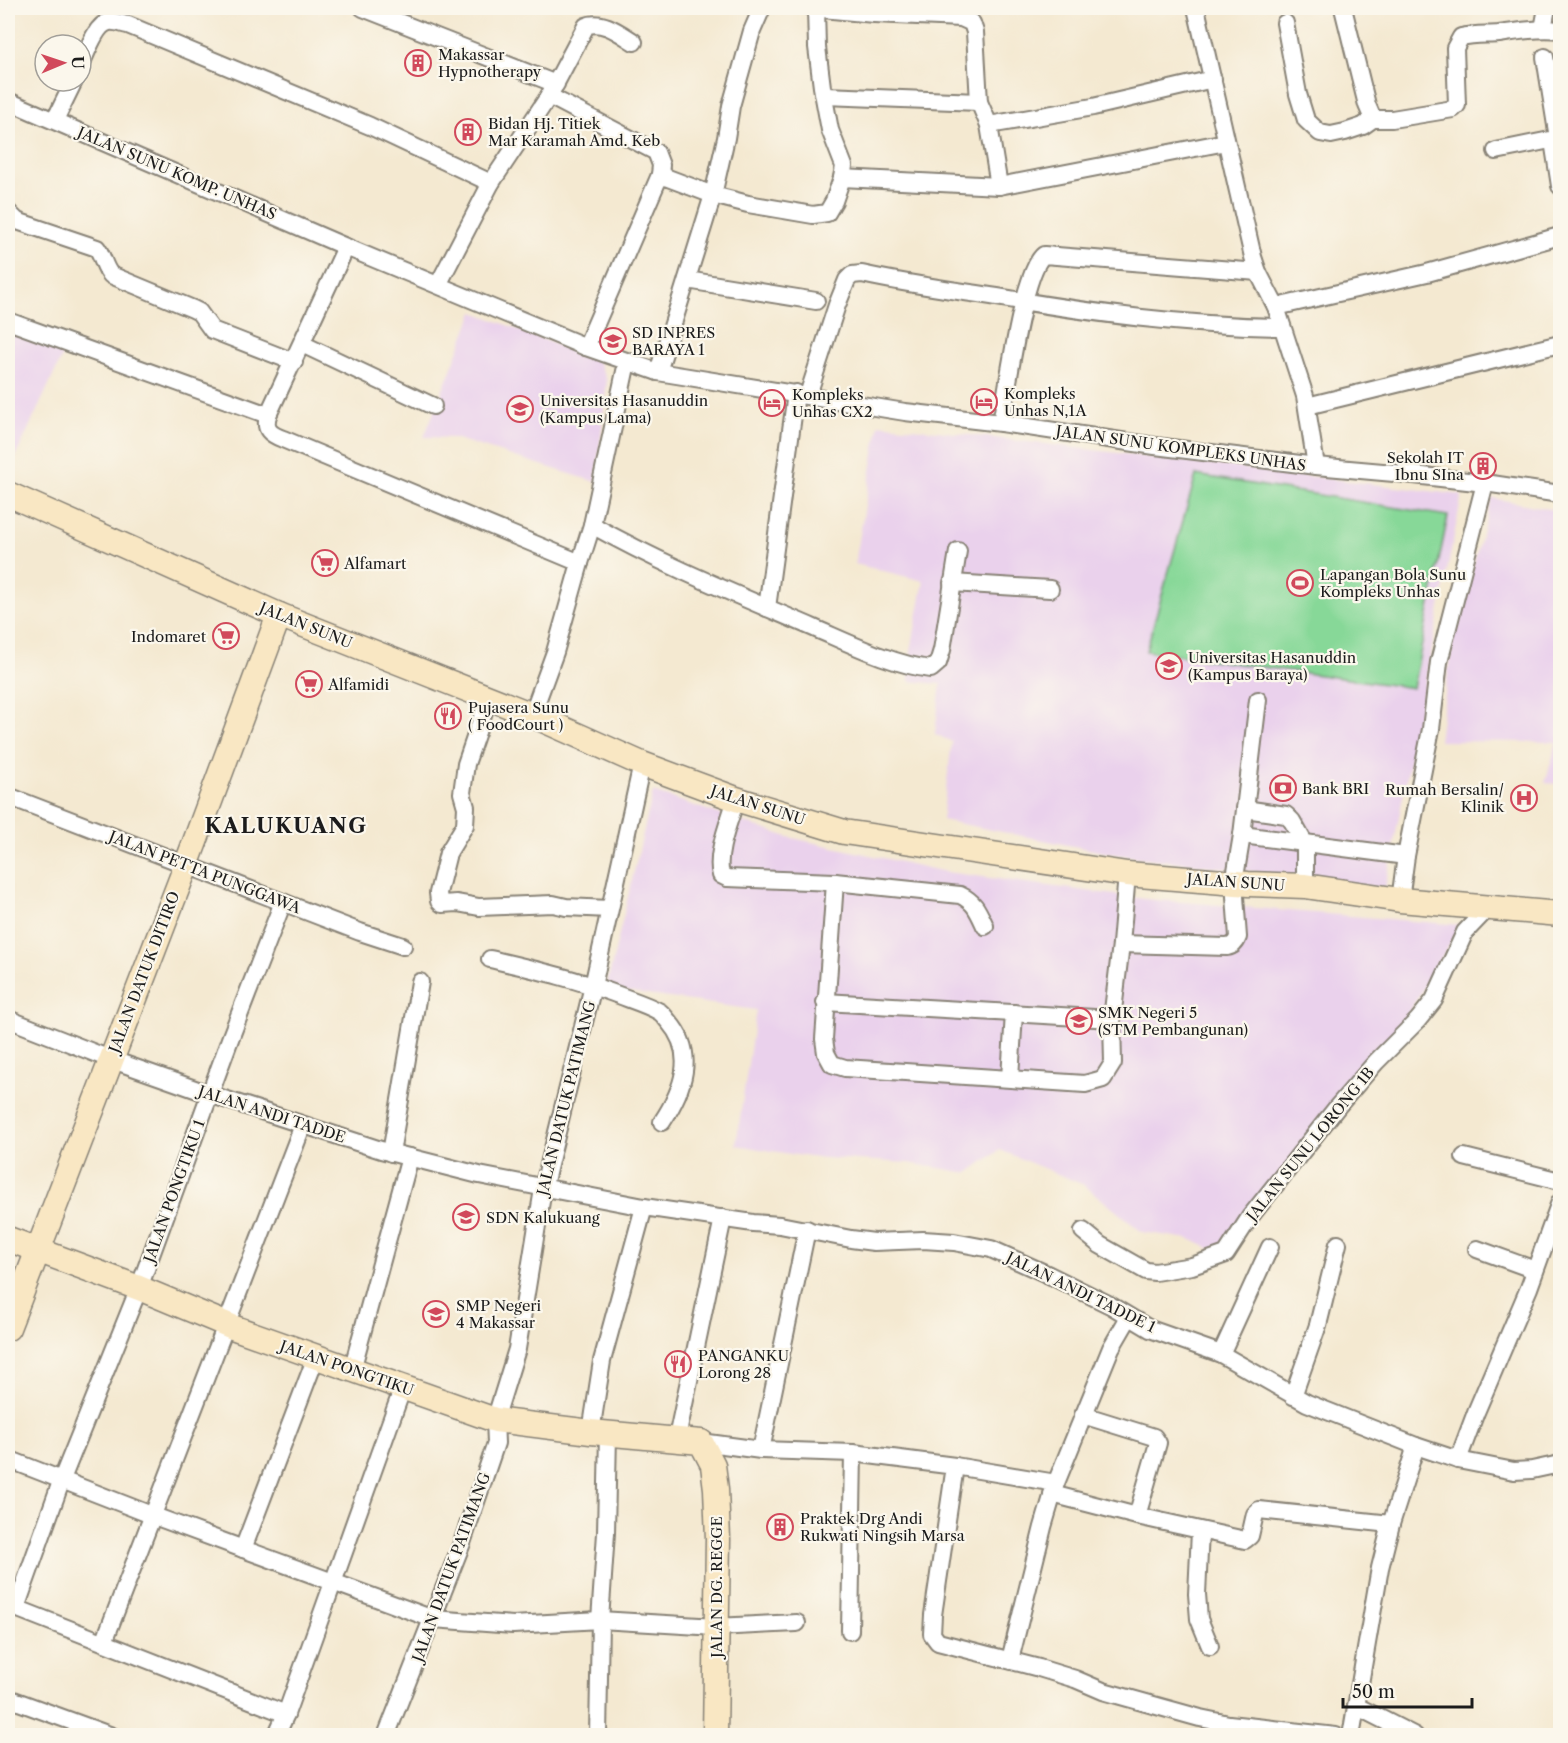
<svg xmlns="http://www.w3.org/2000/svg" width="1568" height="1743" font-family="'Libre Caslon Text',serif">
  <style>
    .built { fill: #ead1ec }
    .grass { fill: #87d898; stroke: #527a5a; stroke-width: 1.5 }
    .lines { fill: none; stroke-linecap: round; stroke-linejoin: round }
    .street-casing { stroke: #888276; stroke-width: 20 }
    .secondary-casing { stroke: #888276; stroke-width: 27 }
    .street { stroke: #fff; stroke-width: 16 }
    .secondary { stroke: #f9e7c3; stroke-width: 24 }
    .labels { text-anchor: middle; dominant-baseline: central; stroke-width: 4.5; stroke-linejoin: round; paint-order: stroke }
    .poi-label { font-size: 15px; fill: #1c1c1c; stroke: #fbf7ec; text-anchor: start }
    .street-label { font-size: 15px; fill: #1c1c1c; stroke: #fbf7ec }
    .district-label { font-size: 21px; font-weight: bold; letter-spacing: 1.5px; fill: #1c1c1c; stroke: #fbf7ec }
  </style>
  <rect width="100%" height="100%" fill="#fbf7ec"/>
  <filter id="ink" filterUnits="userSpaceOnUse"><feTurbulence type="fractalNoise" baseFrequency=".0167" numOctaves="2"/><feDisplacementMap in="SourceGraphic" scale="12" xChannelSelector="R" yChannelSelector="G"/><feConvolveMatrix kernelMatrix="1 2 1 2 8 2 1 2 1" color-interpolation-filters="sRGB"/></filter>
  <filter id="wash" filterUnits="userSpaceOnUse"><feTurbulence type="fractalNoise" baseFrequency=".008" numOctaves="4" result="noise"/><feDisplacementMap in="SourceGraphic" scale="24" xChannelSelector="R" yChannelSelector="G"/><feGaussianBlur stdDeviation="1.35" result="paint"/><feColorMatrix in="noise" values="0 0 0 0 0 0 0 0 0 0 0 0 0 0 0 0 0 1.4 0 .05"/><feComposite in="paint" operator="in"/></filter>
  <g filter="url(#wash)">
    <rect width="100%" height="100%" fill="#f4e9d1"/>
    <!-- built -->
    <g class="built">
      <path d="M474 312 598 361 607 380 596 482 454 438 424 437Z"/>
      <path d="M8 332 65 350 8 473Z"/>
      <path d="M879 424 1462 495 1385 888 1113 854 942 820 952 742 935 734 941 684 909 681 911 650 924 581 855 564Z"/>
      <path d="M1492 498 1560 511V784L1545 783 1557 742 1439 741 1452 641Z"/>
      <path d="M653 792 788 837 946 872 1145 899 1461 925 1397 1032 1231 1242 1214 1250 1189 1239 1142 1232 1084 1185 1000 1150 968 1173 909 1163 809 1157 736 1145 756 1010 606 989Z"/>
    </g>
    <!-- grass -->
    <path class="grass" d="M1196 475 1448 516 1413 688 1146 651Z"/>
  </g>
  <g filter="url(#ink)">
    <g class="lines">
      <defs>
        <g id="street">
          <path d="M363 8 556 84"/>
          <path d="M812 8 874 14 961 18 972 23 975 32 979 102 989 125 999 186"/>
          <path d="M1196 8 1253 257 1258 272 1276 307 1305 396 1316 466"/>
          <path d="M1343 8 1367 105 1373 119"/>
          <path d="M1285 23 1298 94 1306 120 1320 133 1331 135 1345 132 1363 126 1373 119H1392L1453 109 1457 105 1455 48 1461 37C1474 34 1486 35 1499 34 1519 31 1539 28 1560 30"/>
          <path d="M1543 29 1547 8"/>
          <path d="M1545 57 1558 138 1554 147 1560 186"/>
          <path d="M81 65C86 54 96 24 109 22 115 21 122 24 128 25L370 126 491 183"/>
          <path d="M549 96 656 152 661 165 660 175"/>
          <path d="M825 96 979 102"/>
          <path d="M8 101 346 247"/>
          <path d="M55 120 74 81"/>
          <path d="M989 125 1093 107 1213 79"/>
          <path d="M1496 151 1560 138"/>
          <path d="M842 178 999 186 1226 142"/>
          <path d="M8 212 17 221 97 248C103 256 104 268 111 275L193 309 199 312 212 330 294 362"/>
          <path d="M687 280 816 301"/>
          <path d="M438 285 491 183 549 96 586 26C602 19 621 34 634 42"/>
          <path d="M1276 307 1427 273 1560 236"/>
          <path d="M8 321 268 415"/>
          <path d="M302 344 433 406"/>
          <path d="M586 347 660 175 713 195 748 204 813 215 827 213 834 201 842 178 844 166 830 130 822 87 817 47 816 8"/>
          <path d="M658 372 713 195 726 138 731 106 752 31 762 8"/>
          <path d="M808 395 837 305 847 280 852 275 862 274C906 284 952 290 997 297 1092 313 1186 326 1282 327"/>
          <path d="M1307 406 1560 344"/>
          <path d="M1001 423C1007 392 1023 270 1044 255L1258 272"/>
          <path d="M592 525C663 565 740 596 814 628 849 643 893 665 931 669L938 663 942 650 958 551"/>
          <path d="M580 563 283 439C270 434 264 430 268 415L346 247 586 347 658 372 905 412 1001 423 1155 446 1316 466 1405 474 1485 483 1560 494"/>
          <path d="M952 583 1050 589"/>
          <path d="M767 608 796 393"/>
          <path d="M489 697 466 764 462 793 466 807 465 825 448 853 438 893 439 901 442 904 457 903 479 907 553 904 566 907 609 909"/>
          <path d="M532 715 555 652 580 563 592 525 627 362"/>
          <path d="M8 796 360 932 403 946"/>
          <path d="M736 799C730 820 715 854 721 875L727 878 835 882 960 895C975 902 978 911 985 926"/>
          <path d="M1245 809 1286 815 1292 821 1305 844V886"/>
          <path d="M1242 835 1406 856"/>
          <path d="M835 882 824 1039 826 1053 832 1064 845 1068 1085 1084 1103 1079 1113 1063 1112 1019 1121 944 1127 874"/>
          <path d="M1400 900 1406 856 1431 729 1439 662 1485 483"/>
          <path d="M1121 944 1227 947C1233 946 1236 943 1238 937L1234 883 1242 835 1258 700"/>
          <path d="M490 959C532 969 573 978 613 993 628 999 646 1004 660 1012 664 1015 666 1019 669 1022 697 1054 683 1090 662 1122"/>
          <path d="M825 1002 1112 1019"/>
          <path d="M8 1019 110 1059 209 1094 381 1150 479 1175 644 1207 753 1223 780 1225 851 1239 874 1242 923 1240 954 1242 991 1249 1049 1275 1110 1305 1150 1329 1221 1354 1307 1403 1416 1446 1458 1460 1514 1471 1532 1470 1560 1464"/>
          <path d="M1010 1078 1014 1013"/>
          <path d="M391 1153 420 982"/>
          <path d="M1464 1157 1560 1181"/>
          <path d="M1083 1231 1100 1245 1146 1271 1155 1272 1192 1266 1226 1254 1250 1217 1338 1106 1376 1062 1418 1020 1434 1000 1465 932 1487 909"/>
          <path d="M1477 1249 1535 1270"/>
          <path d="M1221 1354 1270 1247"/>
          <path d="M352 1370 410 1157"/>
          <path d="M1293 1396 1318 1325 1338 1244"/>
          <path d="M1083 1415 1154 1437 1158 1443 1137 1516"/>
          <path d="M591 1432 602 1361 644 1207"/>
          <path d="M677 1438 723 1218"/>
          <path d="M701 1442 761 1450 853 1453 955 1466 1056 1483"/>
          <path d="M761 1450 807 1229"/>
          <path d="M8 1459 154 1516 433 1619 513 1625 600 1620 716 1627 797 1623"/>
          <path d="M1458 1460 1476 1412 1529 1288 1560 1202"/>
          <path d="M955 1466 933 1615 932 1634 938 1642 1039 1668 1075 1679 1103 1691 1200 1718 1229 1724 1336 1736"/>
          <path d="M1052 1494 1137 1516 1245 1540 1250 1536 1255 1514 1259 1510 1391 1524"/>
          <path d="M1200 1531 1197 1594 1199 1619 1210 1646"/>
          <path d="M243 1549 316 1357"/>
          <path d="M8 1605 286 1714 276 1736"/>
          <path d="M16 1608 62 1479 139 1288 230 1039 283 902"/>
          <path d="M850 1631 853 1453"/>
          <path d="M104 1642 303 1125"/>
          <path d="M1010 1660 1043 1527 1056 1483 1111 1348 1129 1317"/>
          <path d="M8 1698 112 1736"/>
          <path d="M1356 1706 1415 1736"/>
          <path d="M286 1714 403 1387"/>
          <path d="M386 1736 462 1543 496 1443 495 1420 517 1349 543 1189 593 986 642 764"/>
          <path d="M598 1736 600 1620 606 1533 608 1433"/>
          <path d="M1351 1736 1380 1568 1391 1524 1416 1446"/>
        </g>
        <g id="secondary">
          <path d="M8 494 279 615 532 715 642 764 736 799 844 832 1127 874 1248 884 1305 886 1400 900 1560 914"/>
          <path d="M8 1239 139 1288 235 1328 495 1420 591 1432 701 1442 713 1465 716 1489 718 1539 715 1736"/>
          <path d="M8 1328 186 866 279 615"/>
        </g>
      </defs>
      <!-- street casing -->
      <use href="#street" class="street-casing"/>
      <!-- secondary casing -->
      <use href="#secondary" class="secondary-casing"/>
      <!-- street -->
      <use href="#street" class="street"/>
      <!-- secondary -->
      <use href="#secondary" class="secondary"/>
    </g>
  </g>
  <!-- icons -->
  <defs>
    <symbol id="building-ring" viewBox="-11 -11 22 22"><circle r="9.5" fill="#fbf7ec" stroke="#d1495b" stroke-width="1.5"/><path d="M-4-6H4V6H1V3H-1V6H-4ZM-2.5-4.3h1.7v1.8h-1.7ZM.8-4.3h1.7v1.8H.8ZM-2.5-1h1.7V.8h-1.7ZM.8-1h1.7V.8H.8Z" fill="#d1495b"/></symbol>
    <symbol id="school-ring" viewBox="-11 -11 22 22"><circle r="9.5" fill="#fbf7ec" stroke="#d1495b" stroke-width="1.5"/><path d="M0-5L7-2L0 1L-7-2ZM-4 1L0 2.5L4 1V4Q0 6-4 4Z" fill="#d1495b"/></symbol>
    <symbol id="hotel-ring" viewBox="-11 -11 22 22"><circle r="9.5" fill="#fbf7ec" stroke="#d1495b" stroke-width="1.5"/><path d="M-6-4.5h1.5V1H6V5H4.5V3h-9V5H-6ZM-4 0a1.8 1.8 0 1 1 3.6 0ZM.5 0V-2.5h3Q6-2.5 6 0Z" fill="#d1495b"/></symbol>
    <symbol id="university-ring" viewBox="-11 -11 22 22"><circle r="9.5" fill="#fbf7ec" stroke="#d1495b" stroke-width="1.5"/><path d="M0-5L7-2L0 1L-7-2ZM-4 1L0 2.5L4 1V4Q0 6-4 4Z" fill="#d1495b"/></symbol>
    <symbol id="supermarket-ring" viewBox="-11 -11 22 22"><circle r="9.5" fill="#fbf7ec" stroke="#d1495b" stroke-width="1.5"/><path d="M-6-5.5h2.5l.6 2H6L4.5 2H-2.5L-4.4-4H-6ZM-1.5 3.2a1.3 1.3 0 1 0 .1 0ZM3 3.2a1.3 1.3 0 1 0 .1 0Z" fill="#d1495b"/></symbol>
    <symbol id="stadium-ring" viewBox="-11 -11 22 22"><circle r="9.5" fill="#fbf7ec" stroke="#d1495b" stroke-width="1.5"/><path d="M0-5a6.5 5 0 1 0 0 10a6.5 5 0 1 0 0-10ZM-3.5-1.8h7v3.6h-7Z" fill="#d1495b"/></symbol>
    <symbol id="restaurant-ring" viewBox="-11 -11 22 22"><circle r="9.5" fill="#fbf7ec" stroke="#d1495b" stroke-width="1.5"/><path d="M-5-6h1v4h1v-4h1v4h1v-4h1v5L-1.5 .5V6h-2V.5L-5-1ZM5-6V6H3V1.5H1.5Q1.5-4 5-6Z" fill="#d1495b"/></symbol>
    <symbol id="bank-ring" viewBox="-11 -11 22 22"><circle r="9.5" fill="#fbf7ec" stroke="#d1495b" stroke-width="1.5"/><path d="M-6-4H6V4H-6ZM0-2.3a2.3 2.3 0 1 0 0 4.6a2.3 2.3 0 1 0 0-4.6Z" fill="#d1495b"/></symbol>
    <symbol id="hospital-ring" viewBox="-11 -11 22 22"><circle r="9.5" fill="#fbf7ec" stroke="#d1495b" stroke-width="1.5"/><path d="M-5-5h3v3.5h4V-5h3V5h-3V1.5h-4V5h-3Z" fill="#d1495b"/></symbol>
  </defs>
  <g fill-rule="evenodd">
    <use href="#building-ring" x="403" y="48" width="30" height="30"/>
    <use href="#building-ring" x="453" y="117" width="30" height="30"/>
    <use href="#school-ring" x="598" y="326" width="30" height="30"/>
    <use href="#hotel-ring" x="969" y="387" width="30" height="30"/>
    <use href="#hotel-ring" x="757" y="388" width="30" height="30"/>
    <use href="#university-ring" x="505" y="394" width="30" height="30"/>
    <use href="#building-ring" x="1468" y="451" width="30" height="30"/>
    <use href="#supermarket-ring" x="310" y="548" width="30" height="30"/>
    <use href="#stadium-ring" x="1285" y="568" width="30" height="30"/>
    <use href="#supermarket-ring" x="211" y="621" width="30" height="30"/>
    <use href="#university-ring" x="1154" y="651" width="30" height="30"/>
    <use href="#supermarket-ring" x="294" y="669" width="30" height="30"/>
    <use href="#restaurant-ring" x="433" y="701" width="30" height="30"/>
    <use href="#bank-ring" x="1268" y="773" width="30" height="30"/>
    <use href="#hospital-ring" x="1509" y="783" width="30" height="30"/>
    <use href="#school-ring" x="1064" y="1006" width="30" height="30"/>
    <use href="#school-ring" x="451" y="1202" width="30" height="30"/>
    <use href="#school-ring" x="421" y="1299" width="30" height="30"/>
    <use href="#restaurant-ring" x="663" y="1349" width="30" height="30"/>
    <use href="#building-ring" x="765" y="1512" width="30" height="30"/>
  </g>
  <g class="labels">
    <!-- poi labels -->
    <g class="poi-label">
      <text x="438" y="54">Makassar<tspan x="438" dy="17">Hypnotherapy</tspan></text>
      <text x="488" y="123">Bidan Hj. Titiek<tspan x="488" dy="17">Mar Karamah Amd. Keb</tspan></text>
      <text x="632" y="332">SD INPRES<tspan x="632" dy="17">BARAYA 1</tspan></text>
      <text x="1004" y="393">Kompleks<tspan x="1004" dy="17">Unhas N,1A</tspan></text>
      <text x="792" y="394">Kompleks<tspan x="792" dy="17">Unhas CX2</tspan></text>
      <text x="540" y="400">Universitas Hasanuddin<tspan x="540" dy="17">(Kampus Lama)</tspan></text>
      <text x="1464" y="457" text-anchor="end">Sekolah IT<tspan x="1464" dy="17">Ibnu SIna</tspan></text>
      <text x="344" y="563">Alfamart</text>
      <text x="1320" y="574">Lapangan Bola Sunu<tspan x="1320" dy="17">Kompleks Unhas</tspan></text>
      <text x="206" y="636" text-anchor="end">Indomaret</text>
      <text x="1188" y="657">Universitas Hasanuddin<tspan x="1188" dy="17">(Kampus Baraya)</tspan></text>
      <text x="328" y="684">Alfamidi</text>
      <text x="468" y="707">Pujasera Sunu<tspan x="468" dy="17">( FoodCourt )</tspan></text>
      <text x="1302" y="788">Bank BRI</text>
      <text x="1504" y="789" text-anchor="end">Rumah Bersalin/<tspan x="1504" dy="17">Klinik</tspan></text>
      <text x="1098" y="1012">SMK Negeri 5<tspan x="1098" dy="17">(STM Pembangunan)</tspan></text>
      <text x="486" y="1217">SDN Kalukuang</text>
      <text x="456" y="1305">SMP Negeri<tspan x="456" dy="17">4 Makassar</tspan></text>
      <text x="698" y="1355">PANGANKU<tspan x="698" dy="17">Lorong 28</tspan></text>
      <text x="800" y="1518">Praktek Drg Andi<tspan x="800" dy="17">Rukwati Ningsih Marsa</tspan></text>
    </g>
    <!-- street labels -->
    <g class="street-label">
      <text transform="translate(177 173) rotate(23)">JALAN SUNU KOMP. UNHAS</text>
      <text transform="translate(1181 448) rotate(8)">JALAN SUNU KOMPLEKS UNHAS</text>
      <text transform="translate(306 625) rotate(22)">JALAN SUNU</text>
      <text transform="translate(758 805) rotate(18)">JALAN SUNU</text>
      <text transform="translate(205 872) rotate(21)">JALAN PETTA PUNGGAWA</text>
      <text transform="translate(1236 882) rotate(4)">JALAN SUNU</text>
      <text transform="translate(144 972) rotate(-69)">JALAN DATUK DITIRO</text>
      <text transform="translate(566 1098) rotate(-76)">JALAN DATUK PATIMANG</text>
      <text transform="translate(272 1114) rotate(18)">JALAN ANDI TADDE</text>
      <text transform="translate(1310 1144) rotate(-51)">JALAN SUNU LORONG 1B</text>
      <text transform="translate(174 1191) rotate(-70)">JALAN PONGTIKU 1</text>
      <text transform="translate(1081 1292) rotate(26)">JALAN ANDI TADDE 1</text>
      <text transform="translate(347 1368) rotate(19)">JALAN PONGTIKU</text>
      <text transform="translate(451 1567) rotate(-70)">JALAN DATUK PATIMANG</text>
      <text transform="translate(716 1587) rotate(-90)">JALAN DG. REGGE</text>
    </g>
    <!-- district labels -->
    <g class="district-label">
      <text x="286" y="825">KALUKUANG</text>
    </g>
  </g>
  <!-- margin -->
  <rect width="1568" height="1743" fill="none" stroke="#fbf7ec" stroke-width="30"/>
  <!-- north arrow -->
  <g transform="translate(63 63) rotate(88)"><circle r="28" fill="#fbf7ec" stroke="#a29f99" stroke-width="1.5"/>
  <path d="M0-4.5L10 22L0 15L-10 22Z" fill="#d1495b"/>
  <text y="-9" font-size="16" font-weight="bold" text-anchor="middle" fill="#1c1c1c">U</text>
  </g>
  <!-- scale -->
  <path d="M1343 1698v9h129v-9" fill="none" stroke="#1c1c1c" stroke-width="3"/>
  <text x="1352" y="1698" font-size="18" fill="#1c1c1c" stroke="#fbf7ec" stroke-width="4.5" paint-order="stroke">50 m</text>
</svg>
